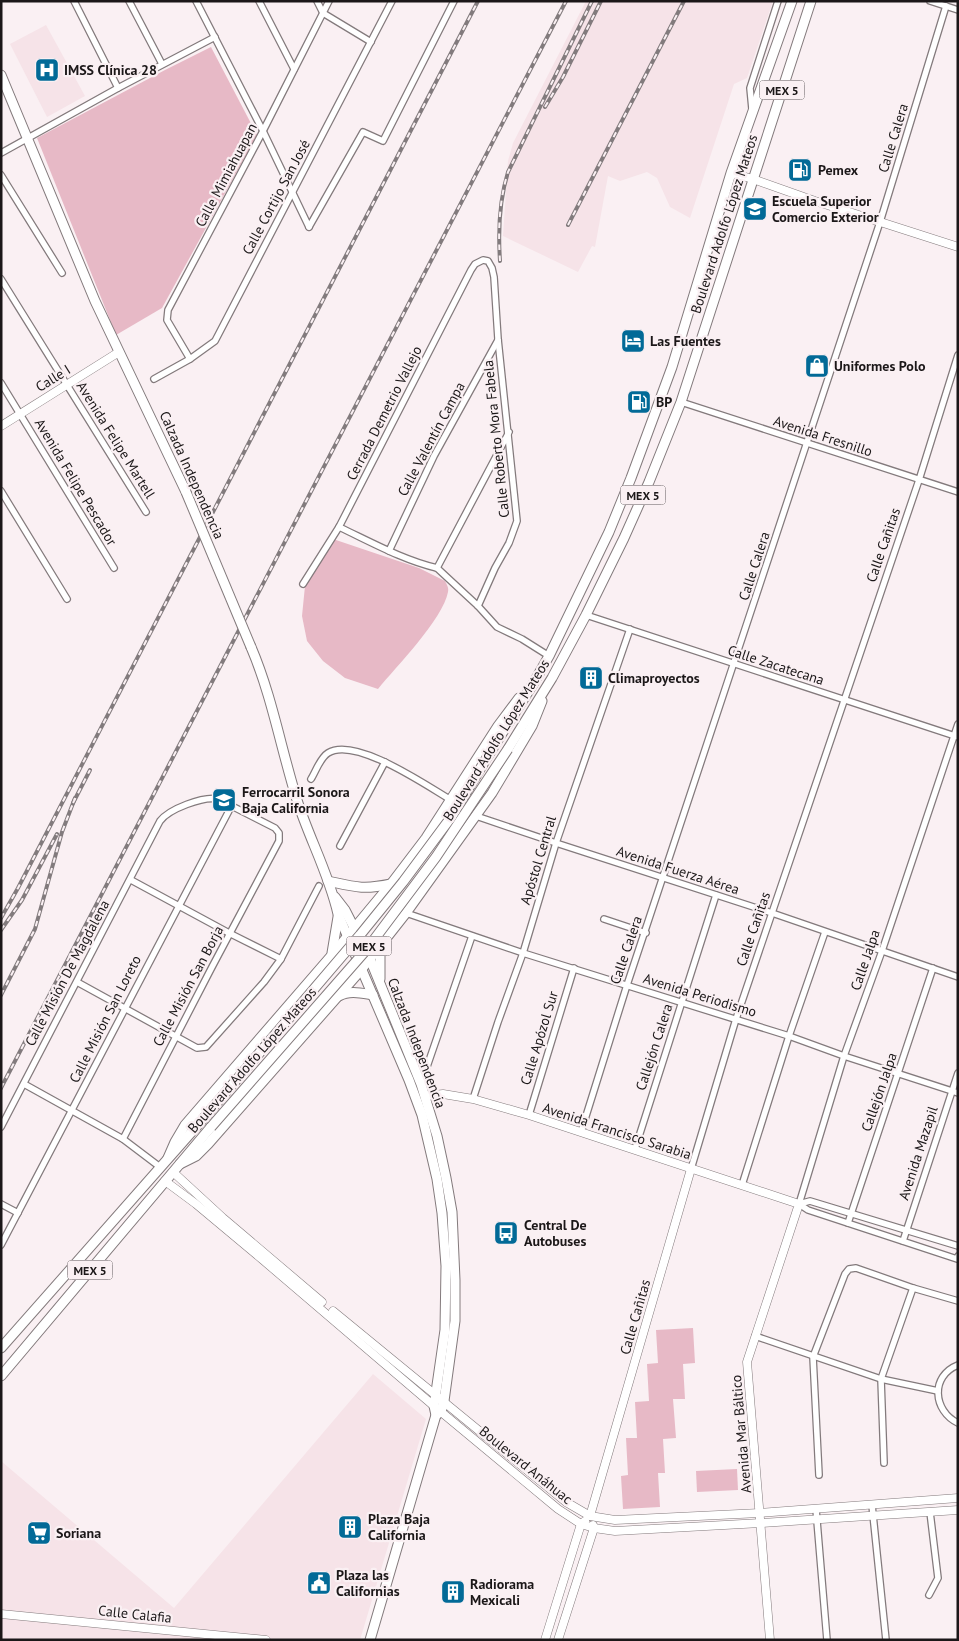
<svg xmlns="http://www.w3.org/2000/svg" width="959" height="1641" font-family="'PT Sans',sans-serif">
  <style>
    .built { fill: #f6e3e8 }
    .green { fill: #e7b9c6 }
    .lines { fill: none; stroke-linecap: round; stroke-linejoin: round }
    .street-casing { stroke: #837a7c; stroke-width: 8 }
    .secondary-casing { stroke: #837a7c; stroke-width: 9 }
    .primary-casing { stroke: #837a7c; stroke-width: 11 }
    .street { stroke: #fff; stroke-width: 5.5 }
    .secondary { stroke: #fff; stroke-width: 8 }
    .primary { stroke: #fff; stroke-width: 9 }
    .rail-casing { stroke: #827b7d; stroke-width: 4 }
    .rail { stroke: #faf0f3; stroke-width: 2; stroke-dasharray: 5.5; stroke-linecap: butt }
    .primary-bridge-casing { stroke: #837a7c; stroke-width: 11; stroke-linecap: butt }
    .primary-bridge { stroke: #fff; stroke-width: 9 }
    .labels { text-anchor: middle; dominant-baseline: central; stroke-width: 4.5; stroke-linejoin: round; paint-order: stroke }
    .shield { fill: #faf0f3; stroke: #5e585a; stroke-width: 1 }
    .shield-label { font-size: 12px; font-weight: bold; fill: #1b1718 }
    .poi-label { font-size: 14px; font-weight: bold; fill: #1b1718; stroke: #faf0f3; text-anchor: start }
    .street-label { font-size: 14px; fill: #1b1718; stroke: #faf0f3 }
  </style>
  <rect width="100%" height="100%" fill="#faf0f3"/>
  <!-- built -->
  <g class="built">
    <path d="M586 1H773L747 78 734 84 690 218 670 207 657 178 647 172 620 181 608 176 595 247 592 246 578 272 503 236 508 161 513 143Z"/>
    <path d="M46 25 85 96 47 117 10 44Z"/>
    <path d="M373 1374 426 1419 360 1640H1V1461L174 1608Z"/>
  </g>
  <!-- green -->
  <g class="green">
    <path d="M211 47 257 135 162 308 116 335 37 138 165 70Z"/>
    <path d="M333 539 419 568 445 581C447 585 449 588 448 592 443 619 396 667 378 689L345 678 323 661 307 641 302 616 305 586Z"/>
    <path d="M693 1328 695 1363 683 1364 685 1399H673L676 1438 663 1439 665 1473H658L660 1507 623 1509 621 1476 628 1475 626 1438H637L635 1402 649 1401 647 1364 658 1363 656 1330Z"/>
    <path d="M737 1469 738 1490 697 1492 696 1471Z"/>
  </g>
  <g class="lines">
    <defs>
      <g id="street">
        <path d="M74 1 118 88"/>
        <path d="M129 1 162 64"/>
        <path d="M196 1 263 131 309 227"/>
        <path d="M259 1 294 69"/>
        <path d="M317 1 323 13 371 42"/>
        <path d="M930 1 958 10"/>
        <path d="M752 109 750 88 778 1"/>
        <path d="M1 153 118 88 215 37"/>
        <path d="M1 175 62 273"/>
        <path d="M309 227 363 132 383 141 454 1"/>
        <path d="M1 279 146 512"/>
        <path d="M190 359 167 320 168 310 263 131 329 1"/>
        <path d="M154 379 190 359 215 341 392 1"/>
        <path d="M1 383 114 568"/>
        <path d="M681 402 958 492"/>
        <path d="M1 491 67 599"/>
        <path d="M339 527C371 542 403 560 437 568L509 432"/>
        <path d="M389 551 434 456 498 340"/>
        <path d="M437 568 478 606 497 627 522 639 549 656"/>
        <path d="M303 584 339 527 471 270 475 264 483 260 488 261 492 268 494 277 498 339 517 521 509 543 495 568 478 606"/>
        <path d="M586 615 958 737"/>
        <path d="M311 779C316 771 320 758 328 753 355 736 427 786 451 800"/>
        <path d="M476 816 556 843 772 913 958 977"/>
        <path d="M340 846 385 762"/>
        <path d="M131 880 229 933 281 959"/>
        <path d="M406 913 523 953 789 1036 844 1056 958 1093"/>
        <path d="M604 919 646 933"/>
        <path d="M77 982 197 1048 206 1047 264 982 281 959 319 886"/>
        <path d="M24 1084 123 1139 160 1167"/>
        <path d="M421 1084 472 936"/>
        <path d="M473 1099 498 1022 523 953 556 843 630 629"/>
        <path d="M529 1115 574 968"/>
        <path d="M1 1127 160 821C169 809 203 796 218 799L275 828 279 833V841L212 967 123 1139"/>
        <path d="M581 1132 627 985 880 222 946 6"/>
        <path d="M635 1149 716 895"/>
        <path d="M691 1169 736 1019 919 480 958 355"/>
        <path d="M742 1185 789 1036 825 932"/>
        <path d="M1 1204 18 1213"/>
        <path d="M799 1204 844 1056 882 951 958 724"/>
        <path d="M799 1204 808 1210 957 1259 958 1256"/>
        <path d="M799 1204 810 1201 958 1246"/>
        <path d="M848 1223 933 968"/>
        <path d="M903 1241 958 1073"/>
        <path d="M1 1245 232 805"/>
        <path d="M755 1336 881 1379 938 1391"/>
        <path d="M958 1365C930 1376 933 1411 958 1423"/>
        <path d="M884 1463 881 1379 913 1288"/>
        <path d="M819 1475 813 1357 845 1274 849 1269 856 1268 913 1288 958 1301"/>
        <path d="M872 1505 886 1640"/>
        <path d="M816 1509 827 1640"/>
        <path d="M929 1595 938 1578 930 1512"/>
      </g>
      <g id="secondary">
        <path d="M731 173 753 179 815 201 958 247"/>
        <path d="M1 426 119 352"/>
        <path d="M425 1096 443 1094 473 1099 529 1115 799 1204 747 1362 770 1640"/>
        <path d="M173 1172 223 1218 322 1302"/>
        <path d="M165 1181 196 1204 263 1260 434 1406 558 1509 581 1524 594 1528 615 1531 761 1523 958 1510"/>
        <path d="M333 1311 566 1502 590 1516 615 1520 760 1513 958 1498"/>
        <path d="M590 1516 691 1169"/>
        <path d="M1 1614 266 1640"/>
        <path d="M545 1640 581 1524 585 1521"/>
        <path d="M558 1640 594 1528 593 1525"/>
      </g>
      <g id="primary">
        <path d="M1 75 95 301 186 492"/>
        <path d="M251 647C272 696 281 749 297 800 309 838 329 874 338 914L409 1080 422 1115 437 1179 442 1213 446 1266 445 1330 434 1406 436 1415 370 1640"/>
        <path d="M508 749 552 678 586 615 624 538 649 482 681 402 811 1"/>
        <path d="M489 754 533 684 549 656 609 532 631 478 672 367 731 173 792 1"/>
        <path d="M328 881C355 887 363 890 391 884"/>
        <path d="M335 897 345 910 370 959 421 1084 437 1136 446 1178 452 1212 455 1280V1321L444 1401 441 1412 436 1415"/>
        <path d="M380 947V979"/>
        <path d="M332 953 338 917"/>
        <path d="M339 996C349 990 361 993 373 995"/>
        <path d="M168 1158 175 1142 185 1125 332 955 391 884 426 838 498 726 519 698"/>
        <path d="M180 1164 196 1156 208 1144 361 970 406 913 492 793 532 726 542 701"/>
        <path d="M1 1348 203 1119"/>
        <path d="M1 1376 211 1127"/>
      </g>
    </defs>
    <!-- street casing -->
    <use href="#street" class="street-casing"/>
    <!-- secondary casing -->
    <use href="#secondary" class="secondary-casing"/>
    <!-- primary casing -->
    <use href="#primary" class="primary-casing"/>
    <!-- street -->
    <use href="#street" class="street"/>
    <!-- secondary -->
    <use href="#secondary" class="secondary"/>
    <!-- primary -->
    <use href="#primary" class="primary"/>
    <defs>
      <g id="rail">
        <path d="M545 107 563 77 601 1"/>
        <path d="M568 225 684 1"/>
        <path d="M500 261C498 231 499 201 508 172L592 1"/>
        <path d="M73 803 90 770"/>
        <path d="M1 918 18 888 478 1"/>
        <path d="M1 930 22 900 57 834"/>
        <path d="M1 995 35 929 62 832 75 798"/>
        <path d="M1 1088 566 1"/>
      </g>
    </defs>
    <!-- rail casing -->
    <use href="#rail" class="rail-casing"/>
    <!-- rail -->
    <use href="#rail" class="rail"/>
    <defs>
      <g id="primary-bridge">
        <path d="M186 492 251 647"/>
        <path d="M203 1119 360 935 403 882 452 816 489 754"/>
        <path d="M211 1127 367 949 436 857 508 749"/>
      </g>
    </defs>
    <!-- primary-bridge casing -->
    <use href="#primary-bridge" class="primary-bridge-casing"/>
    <!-- primary-bridge -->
    <use href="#primary-bridge" class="primary-bridge"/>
  </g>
  <!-- icons -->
  <defs>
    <symbol id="hospital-square" viewBox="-11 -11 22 22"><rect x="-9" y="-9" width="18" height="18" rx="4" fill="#026a97" stroke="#faf0f3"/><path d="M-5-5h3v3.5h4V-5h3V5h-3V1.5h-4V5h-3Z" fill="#fff"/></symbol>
    <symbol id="fuel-square" viewBox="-11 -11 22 22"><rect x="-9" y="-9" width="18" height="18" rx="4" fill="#026a97" stroke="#faf0f3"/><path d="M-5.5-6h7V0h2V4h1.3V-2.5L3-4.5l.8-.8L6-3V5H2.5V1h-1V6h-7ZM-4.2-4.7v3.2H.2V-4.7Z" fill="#fff"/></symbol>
    <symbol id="university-square" viewBox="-11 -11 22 22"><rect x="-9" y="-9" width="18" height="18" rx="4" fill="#026a97" stroke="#faf0f3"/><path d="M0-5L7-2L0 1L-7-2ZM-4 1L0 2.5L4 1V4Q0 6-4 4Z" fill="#fff"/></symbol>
    <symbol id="hotel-square" viewBox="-11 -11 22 22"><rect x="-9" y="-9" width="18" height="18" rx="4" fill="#026a97" stroke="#faf0f3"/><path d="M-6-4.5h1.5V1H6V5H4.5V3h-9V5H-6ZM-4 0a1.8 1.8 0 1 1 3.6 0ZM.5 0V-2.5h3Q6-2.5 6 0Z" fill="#fff"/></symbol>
    <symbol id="shop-square" viewBox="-11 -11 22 22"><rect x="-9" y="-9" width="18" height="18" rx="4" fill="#026a97" stroke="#faf0f3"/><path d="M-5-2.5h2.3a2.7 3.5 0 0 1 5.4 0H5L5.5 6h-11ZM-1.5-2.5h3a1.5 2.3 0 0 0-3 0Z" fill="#fff"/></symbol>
    <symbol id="building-square" viewBox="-11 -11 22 22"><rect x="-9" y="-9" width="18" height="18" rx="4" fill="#026a97" stroke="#faf0f3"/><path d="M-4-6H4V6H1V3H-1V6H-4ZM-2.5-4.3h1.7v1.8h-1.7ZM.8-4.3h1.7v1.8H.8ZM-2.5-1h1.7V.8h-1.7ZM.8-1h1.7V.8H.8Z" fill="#fff"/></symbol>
    <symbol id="school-square" viewBox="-11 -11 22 22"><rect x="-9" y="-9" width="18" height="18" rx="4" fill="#026a97" stroke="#faf0f3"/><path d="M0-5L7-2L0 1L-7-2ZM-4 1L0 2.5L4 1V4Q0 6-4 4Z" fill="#fff"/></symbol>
    <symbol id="bus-square" viewBox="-11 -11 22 22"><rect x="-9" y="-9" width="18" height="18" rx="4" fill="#026a97" stroke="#faf0f3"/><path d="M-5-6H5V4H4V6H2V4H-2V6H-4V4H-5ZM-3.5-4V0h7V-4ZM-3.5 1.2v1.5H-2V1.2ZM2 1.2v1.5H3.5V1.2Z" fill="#fff"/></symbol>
    <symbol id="supermarket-square" viewBox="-11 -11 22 22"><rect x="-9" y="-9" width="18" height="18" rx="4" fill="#026a97" stroke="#faf0f3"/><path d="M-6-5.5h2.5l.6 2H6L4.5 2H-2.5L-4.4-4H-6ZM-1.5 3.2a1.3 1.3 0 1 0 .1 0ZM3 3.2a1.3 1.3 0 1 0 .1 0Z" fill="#fff"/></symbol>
    <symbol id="civic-square" viewBox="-11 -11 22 22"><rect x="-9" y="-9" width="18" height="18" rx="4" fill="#026a97" stroke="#faf0f3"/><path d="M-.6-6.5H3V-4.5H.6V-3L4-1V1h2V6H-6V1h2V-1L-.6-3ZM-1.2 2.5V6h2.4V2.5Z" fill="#fff"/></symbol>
  </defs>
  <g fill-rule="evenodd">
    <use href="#hospital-square" x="33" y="56" width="28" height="28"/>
    <use href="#fuel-square" x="786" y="156" width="28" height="28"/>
    <use href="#university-square" x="741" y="195" width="28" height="28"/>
    <use href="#hotel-square" x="619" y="327" width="28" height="28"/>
    <use href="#shop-square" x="803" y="352" width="28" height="28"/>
    <use href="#fuel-square" x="625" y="388" width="28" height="28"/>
    <use href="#building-square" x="577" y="664" width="28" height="28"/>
    <use href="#school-square" x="210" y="786" width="28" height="28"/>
    <use href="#bus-square" x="492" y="1219" width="28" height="28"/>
    <use href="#building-square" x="336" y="1513" width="28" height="28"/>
    <use href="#supermarket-square" x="25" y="1519" width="28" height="28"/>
    <use href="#civic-square" x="305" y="1569" width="28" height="28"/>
    <use href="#building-square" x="439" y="1578" width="28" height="28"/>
  </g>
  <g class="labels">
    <!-- shield labels -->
    <g class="shield">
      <rect x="759.5" y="80.5" width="45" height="19" rx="4"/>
      <rect x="620.5" y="485.5" width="45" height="19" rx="4"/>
      <rect x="346.5" y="936.5" width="45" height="19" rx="4"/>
      <rect x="67.5" y="1260.5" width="45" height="19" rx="4"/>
    </g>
    <g class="shield-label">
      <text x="782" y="90">MEX 5</text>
      <text x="643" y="495">MEX 5</text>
      <text x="369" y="946">MEX 5</text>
      <text x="90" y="1270">MEX 5</text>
    </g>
    <!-- poi labels -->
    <g class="poi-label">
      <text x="64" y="70">IMSS Clínica 28</text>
      <text x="818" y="170">Pemex</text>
      <text x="772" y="201">Escuela Superior<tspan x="772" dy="16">Comercio Exterior</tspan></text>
      <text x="650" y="341">Las Fuentes</text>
      <text x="834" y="366">Uniformes Polo</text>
      <text x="656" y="402">BP</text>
      <text x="608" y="678">Climaproyectos</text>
      <text x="242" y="792">Ferrocarril Sonora<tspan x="242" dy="16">Baja California</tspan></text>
      <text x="524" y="1225">Central De<tspan x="524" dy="16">Autobuses</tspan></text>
      <text x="368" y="1519">Plaza Baja<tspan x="368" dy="16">California</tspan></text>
      <text x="56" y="1533">Soriana</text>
      <text x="336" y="1575">Plaza las<tspan x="336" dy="16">Californias</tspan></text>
      <text x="470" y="1584">Radiorama<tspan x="470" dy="16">Mexicali</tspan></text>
    </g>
    <!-- street labels -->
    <g class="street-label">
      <text transform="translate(893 138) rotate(-73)">Calle Calera</text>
      <text transform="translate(226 175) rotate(-62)">Calle Mimiahuapan</text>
      <text transform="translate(276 197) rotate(-62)">Calle Cortijo San José</text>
      <text transform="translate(724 224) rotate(-72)">Boulevard Adolfo López Mateos</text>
      <text transform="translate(53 378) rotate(-32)">Calle I</text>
      <text transform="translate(384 413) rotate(-63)">Cerrada Demetrio Vallejo</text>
      <text transform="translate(823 436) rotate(18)">Avenida Fresnillo</text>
      <text transform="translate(431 439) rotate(-62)">Calle Valentín Campa</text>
      <text transform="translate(496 439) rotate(-96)">Calle Roberto Mora Fabela</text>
      <text transform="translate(116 440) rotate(58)">Avenida Felipe Martell</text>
      <text transform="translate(192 475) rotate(66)">Calzada Independencia</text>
      <text transform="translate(76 482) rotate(59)">Avenida Felipe Pescador</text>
      <text transform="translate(883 545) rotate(-71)">Calle Cañitas</text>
      <text transform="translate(754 566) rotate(-72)">Calle Calera</text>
      <text transform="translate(776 665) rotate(18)">Calle Zacatecana</text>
      <text transform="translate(496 740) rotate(-58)">Boulevard Adolfo López Mateos</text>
      <text transform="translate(538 860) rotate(-73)">Apóstol Central</text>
      <text transform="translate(678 870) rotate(18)">Avenida Fuerza Aérea</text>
      <text transform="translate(753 929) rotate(-71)">Calle Cañitas</text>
      <text transform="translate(626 950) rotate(-71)">Calle Calera</text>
      <text transform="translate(865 960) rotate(-71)">Calle Jalpa</text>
      <text transform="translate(67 973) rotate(-62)">Calle Misión De Magdalena</text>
      <text transform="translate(188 986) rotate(-62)">Calle Misión San Borja</text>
      <text transform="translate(700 995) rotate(17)">Avenida Periodismo</text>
      <text transform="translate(105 1019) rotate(-63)">Calle Misión San Loreto</text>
      <text transform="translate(539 1038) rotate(-73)">Calle Apózol Sur</text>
      <text transform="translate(417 1043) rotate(69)">Calzada Independencia</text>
      <text transform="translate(654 1047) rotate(-72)">Callejón Calera</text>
      <text transform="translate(252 1060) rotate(-49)">Boulevard Adolfo López Mateos</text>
      <text transform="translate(879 1092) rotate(-71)">Callejón Jalpa</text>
      <text transform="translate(617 1131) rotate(18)">Avenida Francisco Sarabia</text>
      <text transform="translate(918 1153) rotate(-72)">Avenida Mazapil</text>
      <text transform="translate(635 1317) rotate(-74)">Calle Cañitas</text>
      <text transform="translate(741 1434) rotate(-95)">Avenida Mar Báltico</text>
      <text transform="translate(526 1465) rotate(39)">Boulevard Anáhuac</text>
      <text transform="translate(135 1614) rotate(6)">Calle Calafia</text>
    </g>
  </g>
  <!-- border -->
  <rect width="959" height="1641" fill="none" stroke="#1b1718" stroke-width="5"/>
</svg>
